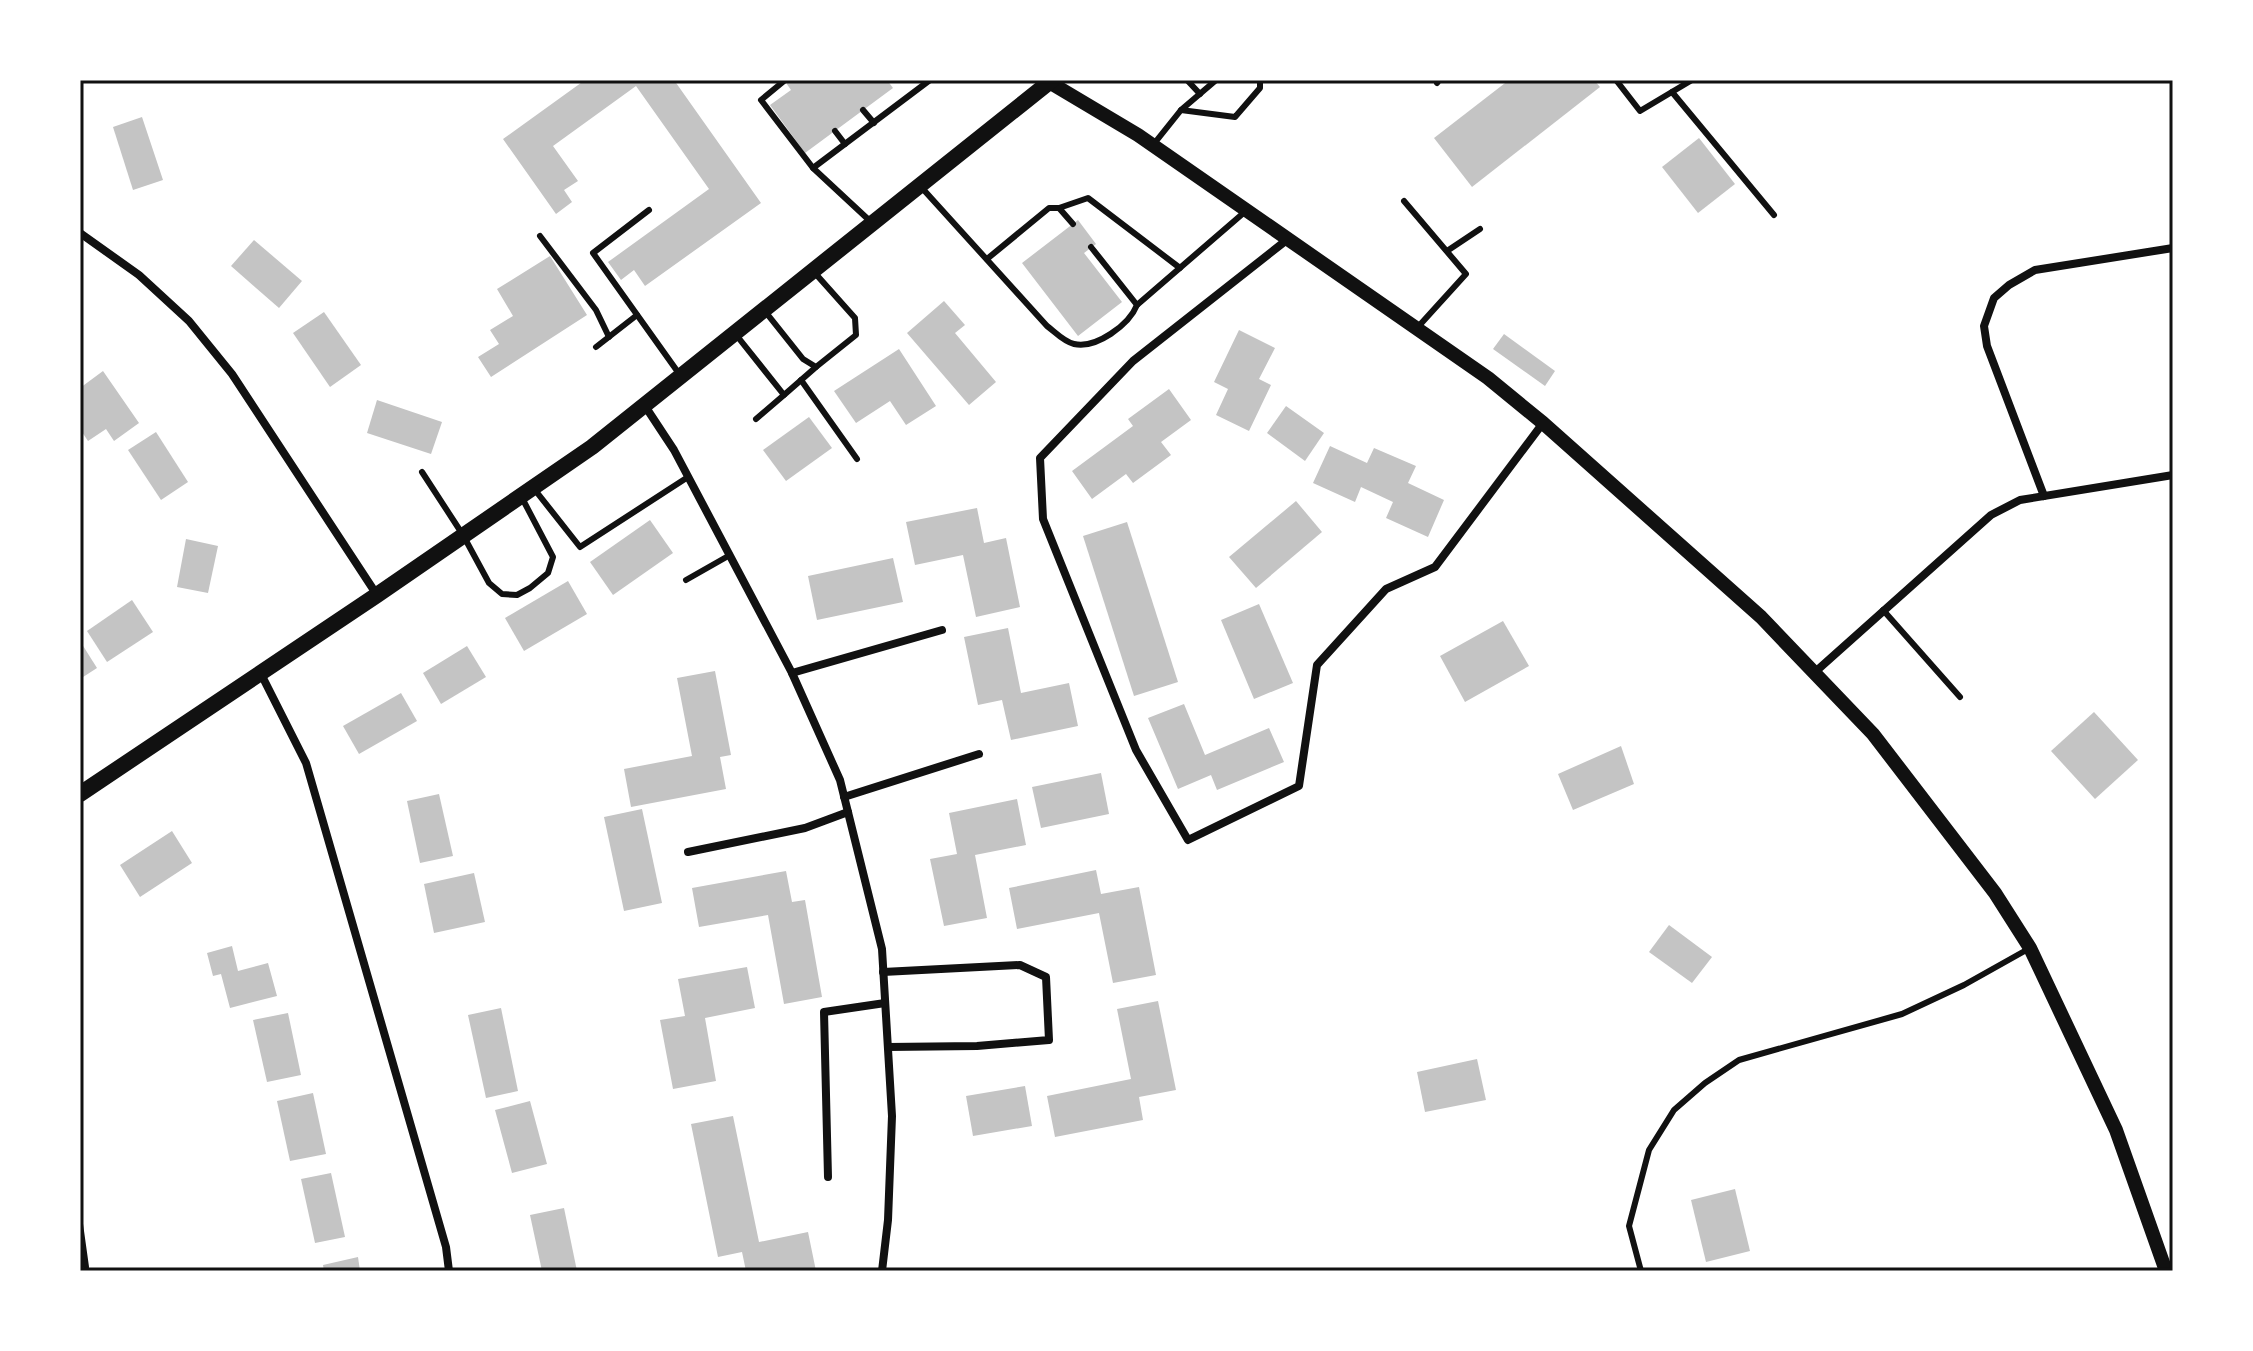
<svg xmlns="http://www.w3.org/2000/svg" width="2253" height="1351" font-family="'Times New Roman',serif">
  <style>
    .building { fill: #c4c4c4 }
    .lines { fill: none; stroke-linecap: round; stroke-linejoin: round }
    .service { stroke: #111; stroke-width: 6 }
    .minor { stroke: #111; stroke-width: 8 }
    .tertiary { stroke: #111; stroke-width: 14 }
    .secondary { stroke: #111; stroke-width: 16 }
    .neatline { fill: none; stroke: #111; stroke-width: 3 }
  </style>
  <rect width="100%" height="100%" fill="#fff"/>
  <!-- building -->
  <g class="building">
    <path d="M585 80H674L761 203 645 286 634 270 621 280 608 262 709 189 636 86 553 146 578 181 564 190 572 202 556 214 503 139Z"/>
    <path d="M784 80H887L893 88 805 153 770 105 791 90Z"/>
    <path d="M1509 80H1594L1600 87 1472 187 1434 138Z"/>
    <path d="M142 117 163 180 133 190 113 127Z"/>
    <path d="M1699 138 1735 184 1698 213 1662 167Z"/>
    <path d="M1078 220 1096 244 1084 253 1122 302 1078 336 1022 263Z"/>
    <path d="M254 240 302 281 279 308 231 266Z"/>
    <path d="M550 256 587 315 491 377 478 357 499 344 490 330 513 316 497 289Z"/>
    <path d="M944 301 965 325 955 333 996 382 969 405 907 333Z"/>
    <path d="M324 312 361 365 330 387 293 333Z"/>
    <path d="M1239 330 1275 348 1259 379 1271 385 1249 431 1216 415 1228 389 1214 382Z"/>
    <path d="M1504 334 1555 371 1545 386 1493 349Z"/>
    <path d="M899 349 936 406 906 425 890 401 856 423 834 391Z"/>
    <path d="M103 371 139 423 114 441 106 429 88 441 80 429V388Z"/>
    <path d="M1169 389 1191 420 1161 442 1171 455 1133 483 1126 474 1092 499 1072 471 1133 426 1128 419Z"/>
    <path d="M377 400 442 422 431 454 367 433Z"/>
    <path d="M1286 406 1324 433 1305 461 1267 433Z"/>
    <path d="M809 417 832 448 786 481 763 450Z"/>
    <path d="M156 432 188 482 161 500 128 450Z"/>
    <path d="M1330 446 1367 463 1374 448 1416 466 1408 483 1444 500 1428 537 1386 518 1393 502 1361 487 1355 502 1313 483Z"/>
    <path d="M1296 501 1322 532 1256 588 1229 557Z"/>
    <path d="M977 508 984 543 1006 538 1020 607 976 617 963 555 915 565 906 522Z"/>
    <path d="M650 520 673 553 613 595 590 562Z"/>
    <path d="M1127 522 1178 682 1134 696 1083 536Z"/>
    <path d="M186 539 218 546 208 593 177 587Z"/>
    <path d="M893 558 903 602 817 620 808 576Z"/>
    <path d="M568 581 587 614 524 651 505 618Z"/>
    <path d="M132 600 153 632 107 662 87 631Z"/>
    <path d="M1259 604 1293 683 1254 699 1221 620Z"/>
    <path d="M1503 621 1529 666 1465 702 1440 656Z"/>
    <path d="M1008 628 1021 693 1069 683 1078 726 1011 740 1002 700 978 705 964 637Z"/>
    <path d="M80 641 97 668 80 679Z"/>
    <path d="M467 646 486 677 441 704 423 673Z"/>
    <path d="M715 671 731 755 720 757 726 789 631 807 624 769 692 756 677 678Z"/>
    <path d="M401 693 417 721 359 754 343 726Z"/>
    <path d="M1184 704 1205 755 1269 728 1284 762 1217 790 1211 775 1178 789 1148 718Z"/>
    <path d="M2094 712 2138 760 2095 799 2051 751Z"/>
    <path d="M1621 746 1634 784 1573 810 1558 774Z"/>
    <path d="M1101 773 1109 814 1041 828 1032 787Z"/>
    <path d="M439 794 453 856 420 863 407 801Z"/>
    <path d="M1017 799 1026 845 975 855 987 918 944 926 930 859 957 854 949 813Z"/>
    <path d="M642 809 662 903 624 911 604 817Z"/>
    <path d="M172 831 192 863 140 897 120 865Z"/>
    <path d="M1096 870 1101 894 1139 887 1156 975 1113 983 1099 913 1017 929 1009 888Z"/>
    <path d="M786 871 792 902 805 900 822 997 784 1004 768 915 699 927 692 888Z"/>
    <path d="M474 873 485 922 434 933 424 884Z"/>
    <path d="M1669 925 1712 957 1692 983 1649 952Z"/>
    <path d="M232 946 238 971 268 963 277 996 230 1008 221 974 213 976 207 953Z"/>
    <path d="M747 967 755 1008 705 1018 716 1081 673 1089 660 1020 685 1016 678 979Z"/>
    <path d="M1158 1001 1176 1090 1139 1097 1143 1120 1055 1137 1047 1096 1131 1079 1117 1009Z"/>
    <path d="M501 1008 518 1091 486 1098 468 1015Z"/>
    <path d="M288 1013 301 1075 267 1082 253 1020Z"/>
    <path d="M1477 1059 1486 1100 1425 1112 1417 1072Z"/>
    <path d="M1025 1086 1032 1126 973 1136 966 1096Z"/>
    <path d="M313 1093 326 1154 290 1161 277 1101Z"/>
    <path d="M530 1101 547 1164 512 1173 495 1110Z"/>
    <path d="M733 1116 759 1242 808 1232 816 1271H746L742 1252 718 1257 691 1124Z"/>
    <path d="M331 1173 345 1237 315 1243 301 1179Z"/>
    <path d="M1735 1189 1750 1251 1706 1262 1691 1200Z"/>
    <path d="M564 1208 577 1271H542L530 1215Z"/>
    <path d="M358 1257 360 1271H324L323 1265Z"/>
  </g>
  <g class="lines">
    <!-- service -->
    <g class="service">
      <path d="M1187 80 1200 94"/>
      <path d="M1616 80 1640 111 1692 80"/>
      <path d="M784 81 761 100 813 168 870 221"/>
      <path d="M1437 83 1439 80"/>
      <path d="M1672 92 1774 215"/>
      <path d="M863 110 874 123"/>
      <path d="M1181 110 1215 81"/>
      <path d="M835 131 845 144"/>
      <path d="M1153 145 1181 110 1235 117 1260 88V80"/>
      <path d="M813 168 930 80"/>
      <path d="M922 188 1047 326C1055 332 1064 342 1074 344 1096 349 1129 325 1137 305L1247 210"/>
      <path d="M1404 201 1466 274 1417 328"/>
      <path d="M1059 208 1088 198 1180 268"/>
      <path d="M649 210 593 253 680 375"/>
      <path d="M540 236 596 310 609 337"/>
      <path d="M1091 247 1137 305"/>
      <path d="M1447 251 1480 229"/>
      <path d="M987 259 1049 208H1059L1073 224"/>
      <path d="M764 310 803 359 816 367 856 335 855 318 814 272"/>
      <path d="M737 336 784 395 816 367"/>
      <path d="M596 347 637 315"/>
      <path d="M801 380 857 459"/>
      <path d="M756 419 784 395"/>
      <path d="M422 472 463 535 489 583 502 594 517 595 530 588 548 573 553 557 521 496"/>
      <path d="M535 490 580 547 688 477"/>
      <path d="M686 580 730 555"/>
      <path d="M1883 610 1960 697"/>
      <path d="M80 1224 86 1267"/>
      <path d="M1641 1271 1629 1226 1649 1150 1674 1110 1705 1083 1739 1060 1902 1014 1964 985 2030 948"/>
    </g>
    <!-- minor -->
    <g class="minor">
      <path d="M80 233 139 275 189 321 232 374 377 595"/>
      <path d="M1288 239 1133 361 1040 458 1043 519 1136 750 1188 840 1299 786 1317 665 1386 589 1435 567 1543 423"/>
      <path d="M645 406 674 450 792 673 840 780 882 949 892 1116 888 1220 882 1271"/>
      <path d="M2044 496 1987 346 1984 326 1994 298 2009 285 2035 270 2173 248"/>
      <path d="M260 672 306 763 446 1247 449 1271"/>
      <path d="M792 673 942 630"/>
      <path d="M1814 673 1991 515 2020 500 2173 475"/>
      <path d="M844 797 979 754"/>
      <path d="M688 852 805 828 848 812"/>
      <path d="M883 972 1020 965 1046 977 1049 1040 977 1046 888 1047"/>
      <path d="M828 1177 824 1012 885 1003"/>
    </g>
    <!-- tertiary -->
    <path class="tertiary" d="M1049 82 1138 135 1488 378 1543 423 1761 617 1873 734 1995 893 2030 948 2116 1130 2166 1271"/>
    <!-- secondary -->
    <path class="secondary" d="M80 794 377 595 592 447 1052 80"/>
  </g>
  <!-- border -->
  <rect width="2253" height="1351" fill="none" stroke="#ffffff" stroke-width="164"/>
  <rect x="82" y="82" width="2089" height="1187" class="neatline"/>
</svg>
